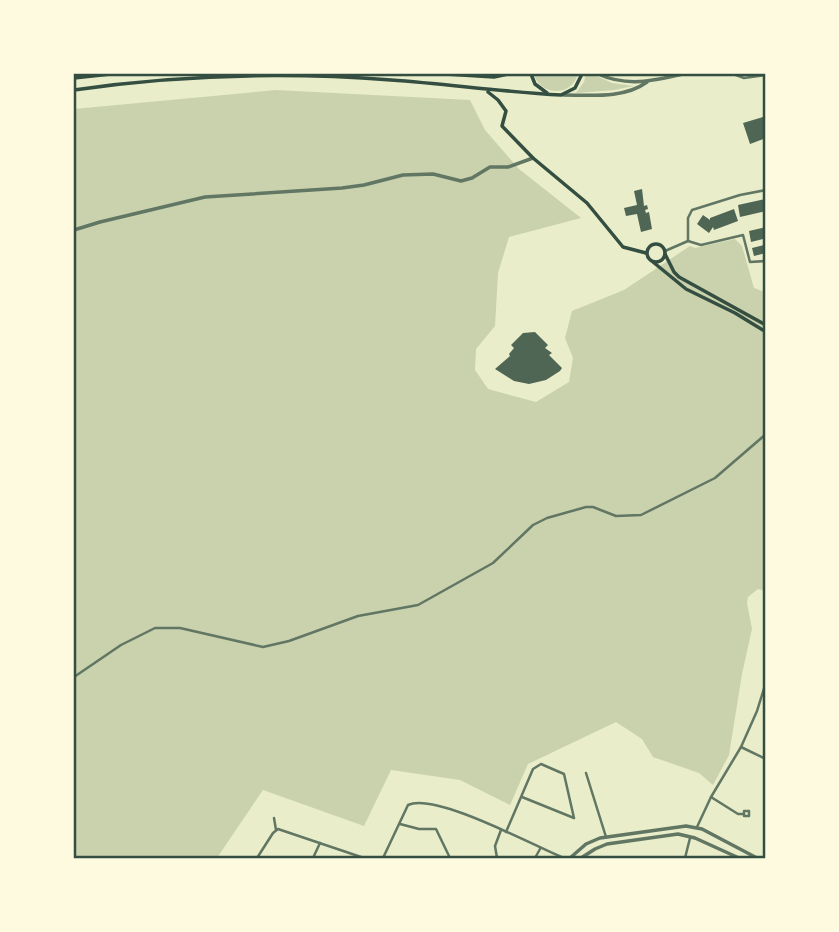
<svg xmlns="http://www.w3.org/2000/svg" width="839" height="932" font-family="Poppins,sans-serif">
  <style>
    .green { fill: #cad2ad }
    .building { fill: #4f6655 }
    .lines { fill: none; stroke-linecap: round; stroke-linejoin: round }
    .minor { stroke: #617663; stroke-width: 2.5 }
    .tertiary { stroke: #617663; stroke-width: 3.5 }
    .secondary { stroke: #344e41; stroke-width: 3.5 }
    .neatline { fill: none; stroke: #344e41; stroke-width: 2.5 }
  </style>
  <rect width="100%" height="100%" fill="#e9edc9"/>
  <!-- green -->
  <g class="green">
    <path d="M586 74H592L612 83 634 86 614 90 576 93 584 82Z"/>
    <path d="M534 75V74H578C571 97 542 96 534 75Z"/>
    <path d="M276 90 470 100 485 130 519 169 581 218 509 237 498 273 495 326 476 349 475 370 488 389 536 402 569 382 573 358 565 338 572 311 624 290 690 246 695 248 735 239 742 246 754 288 765 292 766 591 758 589 748 597 747 603 752 629 742 674 729 755 713 785 699 773 653 757 642 739 616 722 528 764 510 805 460 780 391 770 364 826 263 790 217 858H74V109Z"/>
  </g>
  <!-- building -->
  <g class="building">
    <path d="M763 117 766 138 750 144 743 123Z"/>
    <path d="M642 189 644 206 647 205 648 209 645 210 646 213 649 212 652 229 641 232 637 214 626 216 624 208 637 205 634 191Z"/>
    <path d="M765 199 766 211 740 217 738 205Z"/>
    <path d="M734 209 738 221 714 230 713 227 709 233 697 224 703 215 710 220V218Z"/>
    <path d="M766 227V253L754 256 752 248 764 245 763 239 751 242 749 231Z"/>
    <path d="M535 332 548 345 545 348 552 353 549 355 562 368 560 371 546 380 529 384 514 381 495 369 510 356 509 354 514 348 511 345 523 333Z"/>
  </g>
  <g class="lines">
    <!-- minor -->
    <g class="minor">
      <path d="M733 74 744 78 766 75"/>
      <path d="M688 241V218L692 210 740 195 766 190"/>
      <path d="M665 251 688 241 701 245 743 235 750 262 766 261"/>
      <path d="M74 677 121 645 155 628H180L263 647 289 641 358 616 418 605 493 563 533 525 547 518 586 507H593L616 516 641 515 715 478 766 434"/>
      <path d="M741 747 757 711 766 682"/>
      <path d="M586 773 606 837"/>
      <path d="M711 797 738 814H743"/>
      <rect x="744" y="811" width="5" height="5"/>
      <path d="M274 818 276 830"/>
      <path d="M400 824 419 829H436L450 858"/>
      <path d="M697 827 711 797 741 747 766 759"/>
      <path d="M506 832 533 769 541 764 564 774 574 818 522 797"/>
      <path d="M257 858 273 833 278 829 364 858"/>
      <path d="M313 858 320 843"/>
      <path d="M383 858 408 805C435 792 534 846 564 858"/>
      <path d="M497 858 495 846 501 830"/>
      <path d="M535 858 540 849"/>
      <path d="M685 858 690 838"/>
    </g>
    <!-- tertiary -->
    <g class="tertiary">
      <path d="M598 74C627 87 653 81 683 74"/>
      <path d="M563 95C590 95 624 99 647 82"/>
      <path d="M74 230 100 222 205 197 342 188 364 185 403 175 433 174 461 181 472 178 490 167H508L533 158"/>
      <path d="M570 858 586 844 600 838 686 826 702 829 757 858"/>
      <path d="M581 858 595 849 607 844 678 834 695 838 739 858"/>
    </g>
    <!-- secondary -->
    <g class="secondary">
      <path d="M445 74 494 77 508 74"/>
      <path d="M531 74 535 84 547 93"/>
      <path d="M74 78 111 74"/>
      <path d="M74 90C178 75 286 72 391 80 448 84 504 92 561 95L575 88 582 74"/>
      <path d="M488 92 498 100 506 111 502 126 533 158 587 203 623 247 646 253"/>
      <circle cx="656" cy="253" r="9"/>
      <path d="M665 254 674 272 679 277 766 325"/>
      <path d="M653 262 686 289 735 313 766 332"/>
    </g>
  </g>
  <!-- border -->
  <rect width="839" height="932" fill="none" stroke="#fefae0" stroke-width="150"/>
  <rect x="75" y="75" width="689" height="782" class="neatline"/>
</svg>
